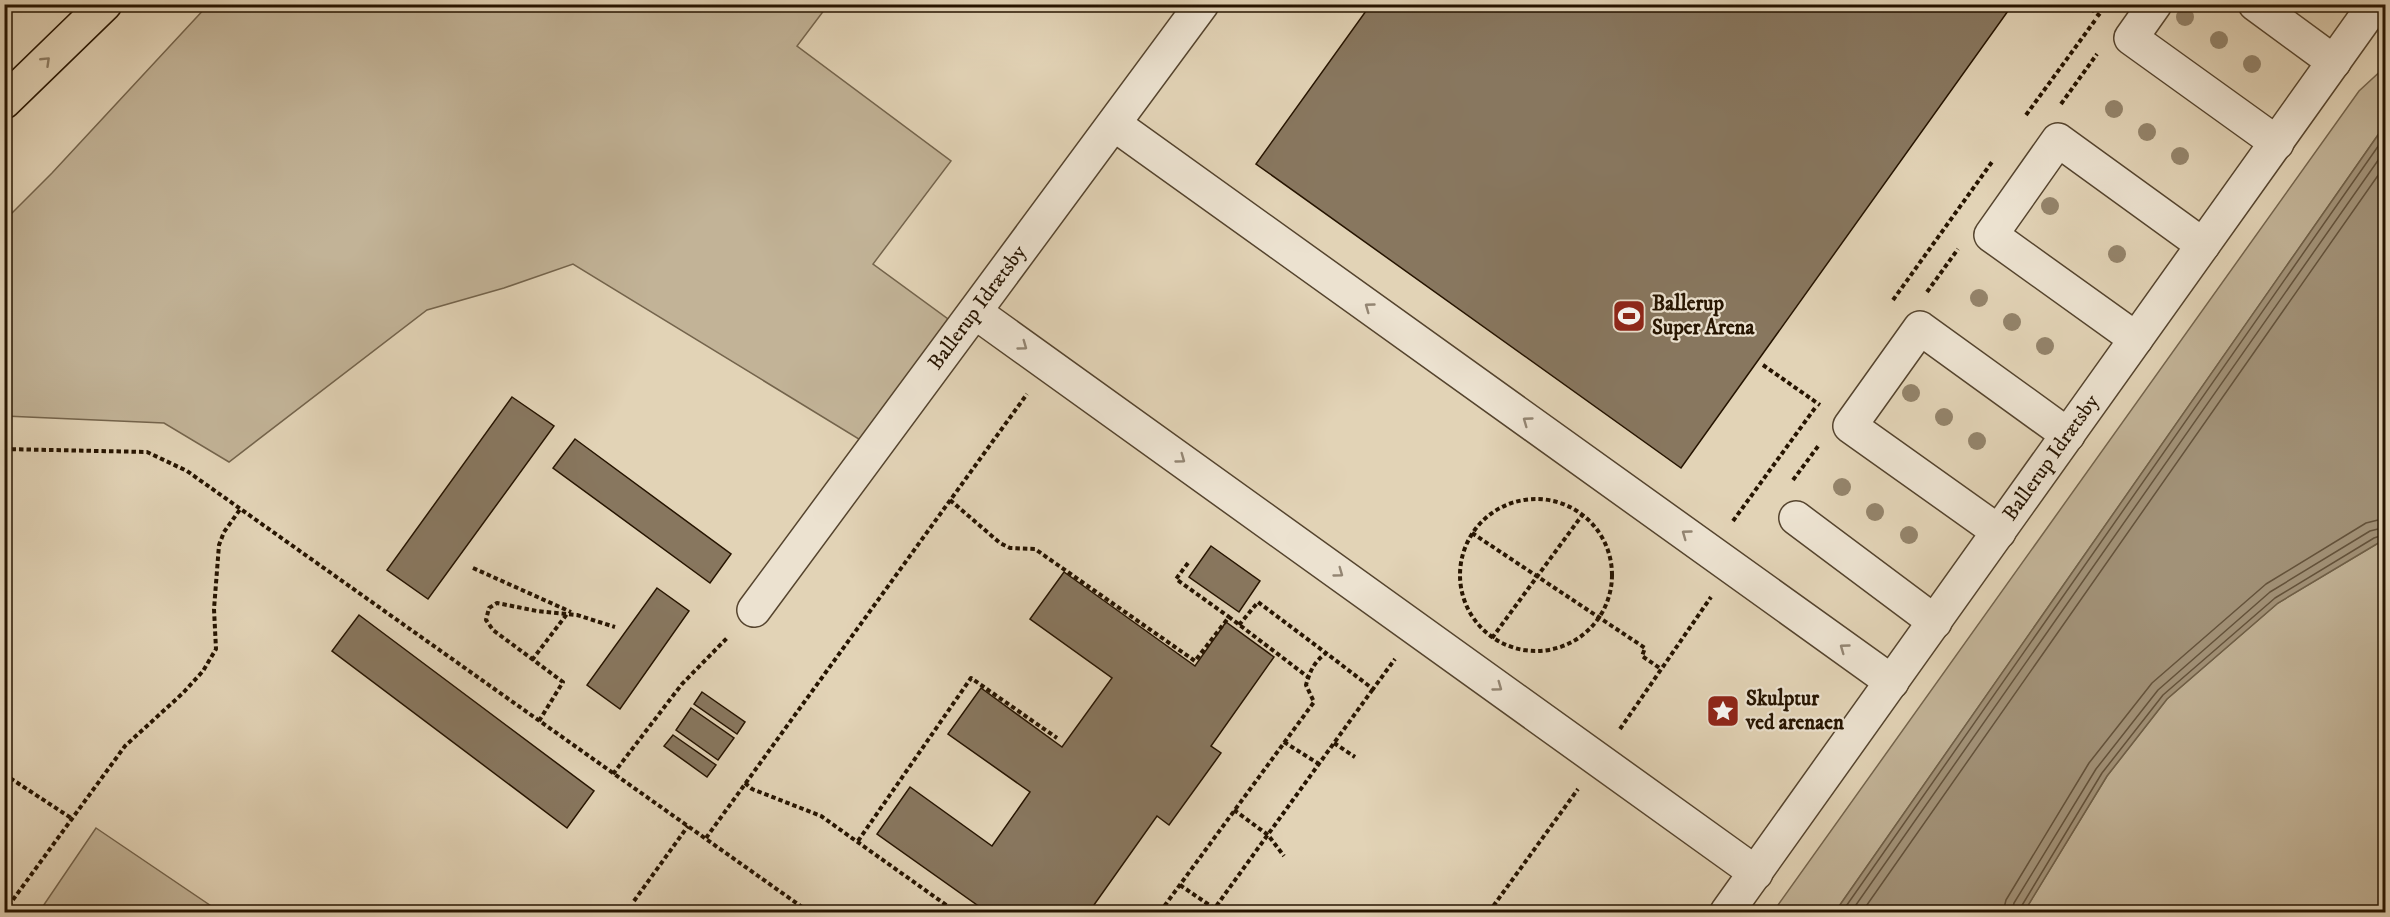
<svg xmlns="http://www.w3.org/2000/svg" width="2390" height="917" font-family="'IM FELL DW Pica',serif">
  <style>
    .green { fill: #c2b397; stroke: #74644c; stroke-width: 1.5 }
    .water { fill: #a29278; stroke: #706048; stroke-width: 1.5 }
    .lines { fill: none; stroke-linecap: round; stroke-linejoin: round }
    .shore { stroke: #64533c; stroke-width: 1.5 }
    .building { fill: #88775f; stroke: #261400; stroke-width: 1.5 }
    .minor-casing { stroke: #55442e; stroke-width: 36 }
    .highway-casing { stroke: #261400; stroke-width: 36 }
    .path { stroke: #261400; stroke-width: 4; stroke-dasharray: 4.5 3; stroke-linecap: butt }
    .minor { stroke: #ece2d0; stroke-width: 33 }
    .highway { stroke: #e2d3b6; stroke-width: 33 }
    .tree { fill: #94846b }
    .oneway { stroke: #8d7d64 }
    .oneway2 { stroke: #938572 }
    .labels { text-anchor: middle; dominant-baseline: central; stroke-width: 4.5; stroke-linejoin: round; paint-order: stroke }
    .poi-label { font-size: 21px; font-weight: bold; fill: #261400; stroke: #ece2d0; text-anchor: start }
    .street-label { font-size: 21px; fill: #261400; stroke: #ece2d0 }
  </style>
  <rect width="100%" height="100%" fill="#e2d3b6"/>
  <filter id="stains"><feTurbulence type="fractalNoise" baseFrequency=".00333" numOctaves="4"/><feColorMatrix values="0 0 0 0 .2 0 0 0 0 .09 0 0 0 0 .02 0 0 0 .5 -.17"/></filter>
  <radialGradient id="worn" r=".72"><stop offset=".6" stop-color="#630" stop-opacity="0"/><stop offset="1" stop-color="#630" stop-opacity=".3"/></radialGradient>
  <!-- green -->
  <g class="green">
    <path d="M208 5H828L797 46 951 161 873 264 948 319 862 441 573 264 504 288 427 310 229 462 164 423 5 416 4 221 52 173Z"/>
    <path d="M2385 67V125L1835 912H1773L2359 91Z"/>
    <path d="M2385 539V912H2024L2107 776 2167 699 2278 603Z"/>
    <path d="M96 828 220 912H39Z"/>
  </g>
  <!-- water -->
  <path class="water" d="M2385 125V539L2278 603 2167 699 2107 776 2024 912H1835Z"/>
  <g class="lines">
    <!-- shore -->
    <g class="shore">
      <path d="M1842 912 2386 135"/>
      <path d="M1851 912 2386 149"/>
      <path d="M1862 912 2386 164"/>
      <path d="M2003 912 2006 900 2089 763 2152 683 2266 584 2366 523 2386 518"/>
      <path d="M2012 912 2014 903 2096 769 2158 690 2270 592 2370 531 2386 527"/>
      <path d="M2020 912 2021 907 2102 773 2163 695 2275 598 2374 538 2386 534"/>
    </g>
  </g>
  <!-- building -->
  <g class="building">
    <path d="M1371 4H2013L1681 468 1256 164Z"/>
    <path d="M512 397 554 426 428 599 387 570Z"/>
    <path d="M575 439 731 554 710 583 553 468Z"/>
    <path d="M1211 546 1260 581 1239 612 1189 577Z"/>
    <path d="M1064 572 1195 666 1226 622 1274 657 1211 746 1221 753 1169 825 1157 816 1089 912H987L877 834 910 787 992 846 1030 792 948 734 981 688 1062 747 1112 678 1030 619Z"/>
    <path d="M657 588 689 611 620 709 587 685Z"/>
    <path d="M359 615 594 791 567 828 332 651Z"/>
    <path d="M702 692 745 722 737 734 694 704Z"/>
    <path d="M691 708 734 738 718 760 676 730Z"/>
    <path d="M673 735 716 765 707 777 664 746Z"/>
    <path d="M2386 896V912H2373Z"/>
  </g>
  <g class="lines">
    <defs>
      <g id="minor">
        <path d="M2155 4 2131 38 2277 143"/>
        <path d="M2255 4 2334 62"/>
        <path d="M1114 124 1892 682"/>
        <path d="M975 312 1756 873"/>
        <path d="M2136 339 1991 235 2058 140 2203 245"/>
        <path d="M1796 518 1935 622"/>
        <path d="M1999 532 1850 426 1920 328 2068 435"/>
        <path id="s1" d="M754 610 1202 4"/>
        <path id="s2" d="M1727 912 2375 4"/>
      </g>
      <path id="highway" d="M4 102 105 4"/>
    </defs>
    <!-- minor casing -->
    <use href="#minor" class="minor-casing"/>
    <!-- highway casing -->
    <use href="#highway" class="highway-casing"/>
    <!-- path -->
    <g class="path">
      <path d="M1354 4 1357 7"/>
      <path d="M2085 4 2101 17"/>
      <path d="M2061 104 2097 54"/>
      <path d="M2026 115 2096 19"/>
      <path d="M1927 292 1958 249"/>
      <path d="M1893 300 1992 162"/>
      <path d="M1763 365 1820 405"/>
      <path d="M4 449 147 452 187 471 809 912"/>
      <path d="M1793 480 1819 445"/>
      <circle cx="1536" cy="575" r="76"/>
      <path d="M950 500 1000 543 1010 548 1035 549 1195 661 1229 617 1308 677"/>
      <path d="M1733 521 1815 408"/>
      <path d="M1472 533 1645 648 1642 656 1661 669"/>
      <path d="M1188 563 1176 579 1229 617"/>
      <path d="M473 568 571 612"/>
      <path d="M1239 625 1258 602 1326 653"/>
      <path d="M1492 638 1583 514"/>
      <path d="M532 660 567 614"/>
      <path d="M539 721 563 682 493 630 486 620 489 608 497 603 537 611 577 615 615 627"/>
      <path d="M1620 729 1711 597"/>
      <path d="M1284 742 1319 764"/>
      <path d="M1334 743 1355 757"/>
      <path d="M4 774 71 818"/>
      <path d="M613 774 682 684 728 637"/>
      <path d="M745 783 752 789 821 816 956 912"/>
      <path d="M1234 810 1268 835 1284 856"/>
      <path d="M706 838 1027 394"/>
      <path d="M858 841 971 678 1057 738"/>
      <path d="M1180 885 1215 909"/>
      <path d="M634 901 688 826"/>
      <path d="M4 912 125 746 183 693 203 671 216 649 214 609 219 545 224 532 241 508"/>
      <path d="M1160 912 1314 702 1306 685C1310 671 1314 662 1326 653L1373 689 1395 659"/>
      <path d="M1212 912 1373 689"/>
      <path d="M1489 912 1578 789"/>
    </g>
    <!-- minor -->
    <use href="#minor" class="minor"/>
    <!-- highway -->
    <use href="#highway" class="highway"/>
  </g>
  <!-- trees -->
  <g class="tree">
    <circle cx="2185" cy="17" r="9"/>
    <circle cx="2219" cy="40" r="9"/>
    <circle cx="2252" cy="64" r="9"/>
    <circle cx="2114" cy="109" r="9"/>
    <circle cx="2147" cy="132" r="9"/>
    <circle cx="2180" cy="156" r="9"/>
    <circle cx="2050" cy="206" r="9"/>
    <circle cx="2117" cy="254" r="9"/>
    <circle cx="1979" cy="298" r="9"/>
    <circle cx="2012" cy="322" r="9"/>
    <circle cx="2045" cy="346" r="9"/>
    <circle cx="1911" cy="393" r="9"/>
    <circle cx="1944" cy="417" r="9"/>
    <circle cx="1977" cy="441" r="9"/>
    <circle cx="1842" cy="487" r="9"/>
    <circle cx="1875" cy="512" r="9"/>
    <circle cx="1909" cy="535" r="9"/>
  </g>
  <!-- one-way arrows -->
  <defs><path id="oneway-chevron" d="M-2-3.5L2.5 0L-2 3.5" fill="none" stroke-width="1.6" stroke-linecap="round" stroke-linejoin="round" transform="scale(1.5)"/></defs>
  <use class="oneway" href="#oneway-chevron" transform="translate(46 61) rotate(-44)"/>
  <g class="oneway2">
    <use href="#oneway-chevron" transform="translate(1369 307) rotate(-144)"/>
    <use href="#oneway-chevron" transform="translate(1023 346) rotate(36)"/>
    <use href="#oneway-chevron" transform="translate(1527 421) rotate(-144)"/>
    <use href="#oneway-chevron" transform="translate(1181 459) rotate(36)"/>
    <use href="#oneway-chevron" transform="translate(1686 534) rotate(-144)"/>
    <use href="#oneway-chevron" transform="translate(1339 573) rotate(36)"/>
    <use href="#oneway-chevron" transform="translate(1844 648) rotate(-144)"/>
    <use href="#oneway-chevron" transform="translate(1498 687) rotate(36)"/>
  </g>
  <!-- icons -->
  <defs>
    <symbol id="stadium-square" viewBox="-11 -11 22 22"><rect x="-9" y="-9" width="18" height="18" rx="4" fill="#8f2418" stroke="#ece2d0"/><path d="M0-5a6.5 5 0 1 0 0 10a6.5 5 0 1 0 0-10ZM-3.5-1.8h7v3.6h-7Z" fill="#fff"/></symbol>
    <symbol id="sight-square" viewBox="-11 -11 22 22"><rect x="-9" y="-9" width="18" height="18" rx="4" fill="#8f2418" stroke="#ece2d0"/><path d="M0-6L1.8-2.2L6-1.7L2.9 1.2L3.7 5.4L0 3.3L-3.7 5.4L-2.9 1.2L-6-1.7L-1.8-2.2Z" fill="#fff"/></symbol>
  </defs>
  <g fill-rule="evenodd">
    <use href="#stadium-square" x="1610" y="297" width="38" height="38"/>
    <use href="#sight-square" x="1704" y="692" width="38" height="38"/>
  </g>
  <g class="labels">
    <!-- poi labels -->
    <g class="poi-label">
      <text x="1652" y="304">Ballerup<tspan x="1652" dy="24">Super Arena</tspan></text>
      <text x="1746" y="699">Skulptur<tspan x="1746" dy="24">ved arenaen</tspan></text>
    </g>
    <!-- street labels -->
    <g class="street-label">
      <text stroke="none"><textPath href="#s1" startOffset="376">Ballerup Idrætsby</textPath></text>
      <text stroke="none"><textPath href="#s2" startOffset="558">Ballerup Idrætsby</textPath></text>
    </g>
  </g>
  <!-- margin -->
  <rect width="2390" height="917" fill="none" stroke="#e2d3b6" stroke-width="24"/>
  <rect x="6" y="6" width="2378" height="905" fill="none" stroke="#261400" stroke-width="3"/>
  <rect x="12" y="12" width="2366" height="893" fill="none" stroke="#261400" stroke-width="1.5"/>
  <rect width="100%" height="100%" filter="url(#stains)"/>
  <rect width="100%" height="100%" fill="url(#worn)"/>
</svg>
